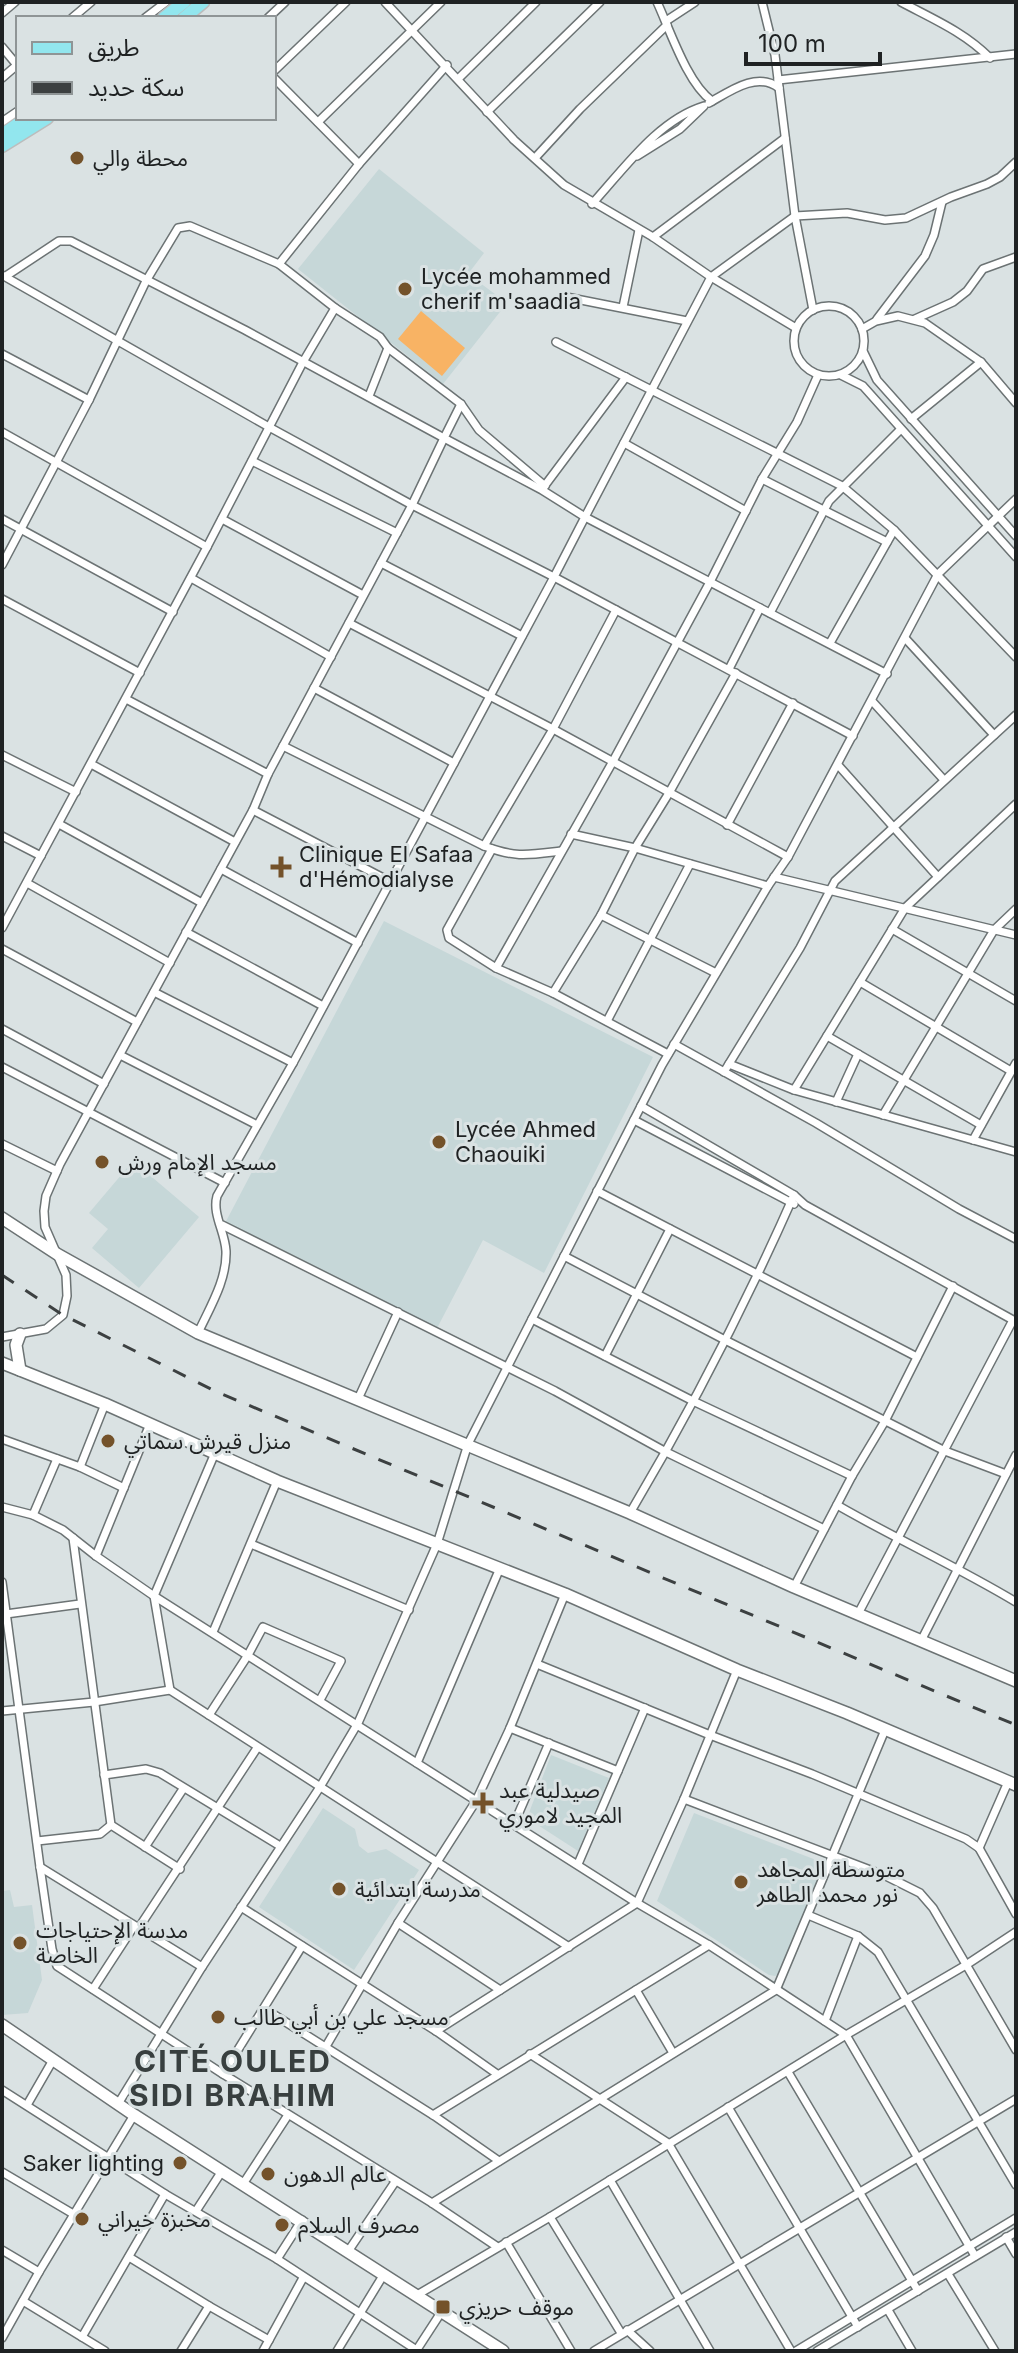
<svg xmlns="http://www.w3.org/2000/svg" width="1018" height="2353" font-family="Inter,'Noto Sans Arabic',sans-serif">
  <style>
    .built { fill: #c6d7d8 }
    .green { fill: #f8b364 }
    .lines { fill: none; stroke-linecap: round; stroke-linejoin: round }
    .street-casing { stroke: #6c7374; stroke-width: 10 }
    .secondary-casing { stroke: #6c7374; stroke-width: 14 }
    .primary-casing { stroke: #bcbdbd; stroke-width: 15 }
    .street { stroke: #fff; stroke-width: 7 }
    .secondary { stroke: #fff; stroke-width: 11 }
    .primary { stroke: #92e6ee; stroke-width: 12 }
    .rail { stroke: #3c4041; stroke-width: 3; stroke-dasharray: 14 14; stroke-linecap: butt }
    .poi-dot { fill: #74522a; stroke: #dae2e3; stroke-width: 3 }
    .labels { text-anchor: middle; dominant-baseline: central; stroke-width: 6; stroke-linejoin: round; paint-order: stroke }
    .poi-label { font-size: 22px; fill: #1f2223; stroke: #dae2e3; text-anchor: start }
    .district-label { font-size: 30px; font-weight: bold; letter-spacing: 2px; fill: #383f3f; stroke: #dae2e3 }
  </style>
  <rect width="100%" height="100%" fill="#dae2e3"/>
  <!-- built -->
  <g class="built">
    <path d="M379 169 484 253 468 274 507 303 443 384 298 269Z"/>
    <path d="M384 921 653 1057 544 1273 483 1240 434 1334 223 1227Z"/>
    <path d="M133 1161 199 1217 139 1288 92 1248 108 1229 89 1213Z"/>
    <path d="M551 1755 609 1778 578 1851 527 1818Z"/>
    <path d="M323 1808 355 1829 359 1846 368 1853 386 1849 419 1870 354 1970 259 1907Z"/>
    <path d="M694 1813 824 1863 779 1974 775 1976 769 1975 657 1901Z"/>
    <path d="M10 1890 14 1907 32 1905 42 1980 28 2013 2 2015V1891Z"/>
  </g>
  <!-- green -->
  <path class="green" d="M421 311 465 348 442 376 398 339Z"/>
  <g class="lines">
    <defs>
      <g id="street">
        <path d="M385 2 514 140 564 185 653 237 711 277 796 328"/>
        <path d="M657 2C670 30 687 83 712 101"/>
        <path d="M762 2 775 55 795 216 813 310"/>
        <path d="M901 2C933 19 964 32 990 58"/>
        <path d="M2 13 15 2"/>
        <path d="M72 18 91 2"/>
        <path d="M145 18 166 2"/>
        <path d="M268 18 285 2"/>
        <path d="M666 21 695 2"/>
        <path d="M2 47 17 65 2 78"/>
        <path d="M274 71 346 2"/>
        <path d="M274 78 359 164 279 264"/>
        <path d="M458 79 536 2"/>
        <path d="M778 80 1016 54"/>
        <path d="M709 103C730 91 757 71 779 88"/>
        <path d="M487 112 600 2"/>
        <path d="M2 122 18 111"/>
        <path d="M318 122 441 2"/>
        <path d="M535 158 580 109 667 25"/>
        <path d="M359 164 447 65"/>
        <path d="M592 204C624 169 658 120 704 106L680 129 637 156"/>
        <path d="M653 237 785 138"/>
        <path d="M2 275 269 427 412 505 554 577 293 1063 217 1196C212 1214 225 1232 226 1251 227 1280 210 1307 198 1333"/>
        <path d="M6 276 59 241H71L245 330 444 438 412 505 268 774 126 699"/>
        <path d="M566 297 687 321"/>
        <circle cx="829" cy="341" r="35"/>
        <path d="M623 307 639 230"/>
        <path d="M335 308 380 337 388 348 461 404 479 430 545 486"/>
        <path d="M877 319 925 256 934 235 942 202"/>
        <path d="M915 319 953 302 967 291 983 269 1016 257"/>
        <path d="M862 329 876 321 898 316 925 323 981 362 1016 403"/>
        <path d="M556 342 842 486 894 530 1016 657"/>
        <path d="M863 351 877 380 1016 536"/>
        <path d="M2 354 89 400"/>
        <path d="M841 375 863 386 1016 557"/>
        <path d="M369 396 388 348"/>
        <path d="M461 404 444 438 542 490 585 517 554 577 853 736"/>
        <path d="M911 419 981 362"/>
        <path d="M2 432 207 547"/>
        <path d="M624 443 746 511"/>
        <path d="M252 461 397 533"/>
        <path d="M762 479 887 542"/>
        <path d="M543 488 626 377"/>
        <path d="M2 519 173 612"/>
        <path d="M222 519 363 595"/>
        <path d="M381 563 522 636"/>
        <path d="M2 565 89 400 146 281 178 228 190 226 279 264 335 308 303 362 207 547 2 928"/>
        <path d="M191 578 331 657"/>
        <path d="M2 599 140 673"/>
        <path d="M770 613 829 501 900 430"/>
        <path d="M349 623 553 729 788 857"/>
        <path d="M905 638 994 735"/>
        <path d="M830 643 894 530"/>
        <path d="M729 669 760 608"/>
        <path d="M887 674 585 517 711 277 795 216 847 213 885 220 906 218 951 197 987 184 1000 177 1016 162"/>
        <path d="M314 688 454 763"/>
        <path d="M872 701 944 780"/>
        <path d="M283 746 484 846C516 858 528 855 561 851"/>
        <path d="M2 755 76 792"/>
        <path d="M91 764 235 842"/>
        <path d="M838 765 938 877"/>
        <path d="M253 810 268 774"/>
        <path d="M59 824 202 903"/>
        <path d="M727 825 793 703"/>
        <path d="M571 834 635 848 768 886"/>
        <path d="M2 836 41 856"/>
        <path d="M484 846 553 729 616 610"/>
        <path d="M492 849 447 930 449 938 496 968 553 993 668 1054"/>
        <path d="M221 869 358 943"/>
        <path d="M774 877 1016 935"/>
        <path d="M27 883 170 963"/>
        <path d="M601 915 716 973"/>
        <path d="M892 929 1016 1001"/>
        <path d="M186 932 323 1006"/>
        <path d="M2 949 137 1022"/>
        <path d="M496 968 612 763 710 582 762 479 797 422 818 375"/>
        <path d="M860 982 1011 1071"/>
        <path d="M154 992 293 1063"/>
        <path d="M553 993 601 915 635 848 669 793 736 673"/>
        <path d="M607 1021 690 864"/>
        <path d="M2 1029 104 1084"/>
        <path d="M827 1036 981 1125"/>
        <path d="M674 1044 816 1123 959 1209 1016 1239"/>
        <path d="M120 1055 257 1125"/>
        <path d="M729 1064 794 1090 1016 1152"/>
        <path d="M2 1067 225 1183"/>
        <path d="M724 1072 800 948 835 881 1016 715"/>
        <path d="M794 1090 905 908 1016 804"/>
        <path d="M836 1102 858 1054"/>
        <path d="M641 1106 794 1195 805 1205 1013 1320 859 1612"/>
        <path d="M883 1115 994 930 1016 909"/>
        <path d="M634 1120 794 1204"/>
        <path d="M973 1140 1016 1063"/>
        <path d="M2 1144 57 1171"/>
        <path d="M597 1191 917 1357"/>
        <path d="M222 1225 555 1391 666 1452 824 1529"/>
        <path d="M564 1256 725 1340 945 1451 1006 1474"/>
        <path d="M532 1319 693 1401 852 1476"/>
        <path d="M2 1337 46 1329 63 1315 67 1296 66 1275 45 1227 44 1211 46 1196 60 1164 253 810 391 882"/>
        <path d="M605 1356 670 1229"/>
        <path d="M358 1399 398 1312"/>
        <path d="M2 1439 80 1467 105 1404"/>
        <path d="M80 1467 124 1488"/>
        <path d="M837 1505C896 1539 958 1567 1016 1602"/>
        <path d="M2 1507 33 1515 63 1530 96 1556 154 1596 637 1903 709 1945 846 2035 975 2256"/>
        <path d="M630 1513C691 1410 746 1304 794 1195"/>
        <path d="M33 1515 57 1459"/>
        <path d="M73 1538 111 1825 180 1869"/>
        <path d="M251 1544 409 1610"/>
        <path d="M96 1556 150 1424"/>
        <path d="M2 1582 40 1867 52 1949 57 1966 223 2074 432 2203 496 2246"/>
        <path d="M794 1587 852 1476 885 1421 953 1286"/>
        <path d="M6 1614 80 1604"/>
        <path d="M213 1632 277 1481"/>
        <path d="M922 1639 1016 1455"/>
        <path d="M537 1664 710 1735 812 1774 966 1839 979 1848 1016 1914"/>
        <path d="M170 1690 154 1596 215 1453"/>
        <path d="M2 1711 94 1702 170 1690 569 1947"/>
        <path d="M209 1715 248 1655 263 1627 341 1661 320 1700"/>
        <path d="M510 1728 618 1771"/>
        <path d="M417 1763 500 1568"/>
        <path d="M104 1775 146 1769 160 1773 280 1846"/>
        <path d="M684 1799 886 1876 920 1893 933 1908 1016 2050"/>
        <path d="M514 1824 549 1743"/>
        <path d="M37 1841 100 1834 111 1825"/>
        <path d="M145 1847 183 1789"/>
        <path d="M979 1848 1008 1782"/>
        <path d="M578 1864 645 1708"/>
        <path d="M40 1867 202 1967"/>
        <path d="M241 1907 436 2031 497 2074"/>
        <path d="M808 1915 858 1936 878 1952 1016 2185"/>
        <path d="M398 1923 500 1990"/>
        <path d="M138 1929 257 1748"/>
        <path d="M93 1989 134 1926"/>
        <path d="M636 1990 673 2053"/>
        <path d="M265 2009 433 2115 499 2161"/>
        <path d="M825 2021 858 1936"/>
        <path d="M436 2031 637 1903 684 1799 737 1670"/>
        <path d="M325 2048 398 1923 476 1801 510 1728 565 1594"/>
        <path d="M530 2054 668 2143 791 2351"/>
        <path d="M788 2072 918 2291"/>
        <path d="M223 2074 302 1946"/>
        <path d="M2 2090 165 2194 277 2259 418 2351"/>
        <path d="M118 2104 202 1967 320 1787 358 1723 437 1544 468 1444 662 1065 768 886 788 857 938 574 1016 499"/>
        <path d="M27 2105 53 2060"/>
        <path d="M728 2107 858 2327"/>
        <path d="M433 2115 709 1945"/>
        <path d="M2 2172 75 2215"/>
        <path d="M610 2180 710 2351"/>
        <path d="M243 2184 288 2115"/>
        <path d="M432 2203 776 1990 885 1730"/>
        <path d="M196 2211 222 2171"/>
        <path d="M550 2217 621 2333"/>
        <path d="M1006 2237 1016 2254"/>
        <path d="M506 2242 571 2351"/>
        <path d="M2 2250 39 2272"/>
        <path d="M349 2250 395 2182"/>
        <path d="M129 2257 209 2306"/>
        <path d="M277 2259 302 2220"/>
        <path d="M948 2274 995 2351"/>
        <path d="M417 2295 550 2217 846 2035 966 1965 1016 1932"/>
        <path d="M23 2301 105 2351"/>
        <path d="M888 2310 912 2351"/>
        <path d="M627 2330 650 2351"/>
        <path d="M82 2337 165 2194"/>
        <path d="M2 2338 39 2272 134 2115"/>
        <path d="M181 2351 209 2306 269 2340"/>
        <path d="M263 2351 303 2278"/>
        <path d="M337 2351 384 2274"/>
        <path d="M416 2351 442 2311"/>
        <path d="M594 2351 1016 2099"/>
        <path d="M796 2351 1016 2218"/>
        <path d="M817 2351 1016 2232"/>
      </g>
      <g id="secondary">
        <path d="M2 1218 57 1254 198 1333 630 1513 794 1587 1016 1681"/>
        <path d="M20 1334 16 1345 20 1370"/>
        <path d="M2 1363 105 1404 277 1481 565 1594 737 1670 847 1713 1016 1785"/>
        <path d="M2 2025 134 2115 503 2351"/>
      </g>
      <g id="primary">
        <path d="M164 18 184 2"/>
        <path d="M184 18 203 2"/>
        <path d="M2 135 27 118"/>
        <path d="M2 146 47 118"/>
      </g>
    </defs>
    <!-- street casing -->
    <use href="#street" class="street-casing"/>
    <!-- secondary casing -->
    <use href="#secondary" class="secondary-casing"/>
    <!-- primary casing -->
    <use href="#primary" class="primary-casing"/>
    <!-- street -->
    <use href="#street" class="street"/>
    <!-- secondary -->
    <use href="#secondary" class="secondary"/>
    <!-- primary -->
    <use href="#primary" class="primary"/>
    <!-- rail -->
    <path class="rail" d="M2 1275 63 1315 217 1392 1016 1725"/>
  </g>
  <!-- markers -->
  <g class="poi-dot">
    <circle cx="77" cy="158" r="8"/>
    <circle cx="405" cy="289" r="8"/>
    <path d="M277 855h8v8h8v8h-8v8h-8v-8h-8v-8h8z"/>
    <circle cx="439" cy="1142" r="8"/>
    <circle cx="102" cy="1162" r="8"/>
    <circle cx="108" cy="1441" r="8"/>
    <path d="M479 1791h8v8h8v8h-8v8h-8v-8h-8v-8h8z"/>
    <circle cx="741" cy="1882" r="8"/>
    <circle cx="339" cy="1889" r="8"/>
    <circle cx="20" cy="1943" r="8"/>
    <circle cx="218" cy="2017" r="8"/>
    <circle cx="180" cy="2163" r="8"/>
    <circle cx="268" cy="2174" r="8"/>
    <circle cx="82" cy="2219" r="8"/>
    <circle cx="282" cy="2225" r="8"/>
    <rect x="435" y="2299" width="16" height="16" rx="4"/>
  </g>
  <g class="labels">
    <!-- poi labels -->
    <g class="poi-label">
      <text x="93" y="158">محطة والي</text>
      <text x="421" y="276">Lycée mohammed<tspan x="421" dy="25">cherif m'saadia</tspan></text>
      <text x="299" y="854">Clinique El Safaa<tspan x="299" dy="25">d'Hémodialyse</tspan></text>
      <text x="455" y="1129">Lycée Ahmed<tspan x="455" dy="25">Chaouiki</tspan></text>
      <text x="118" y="1162">مسجد الإمام ورش</text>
      <text x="124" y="1441">منزل قيرش سماتي</text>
      <text x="499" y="1790">صيدلية عبد<tspan x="499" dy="25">المجيد لاموري</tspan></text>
      <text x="757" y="1869">متوسطة المجاهد<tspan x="757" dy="25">نور محمد الطاهر</tspan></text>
      <text x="355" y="1889">مدرسة ابتدائية</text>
      <text x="36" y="1930">مدسة الإحتياجات<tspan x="36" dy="25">الخاصة</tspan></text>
      <text x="234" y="2017">مسجد علي بن أبي طالب</text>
      <text x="164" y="2163" text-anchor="end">Saker lighting</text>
      <text x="284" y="2174">عالم الدهون</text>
      <text x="98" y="2219">مخبزة خيراني</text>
      <text x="298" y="2225">مصرف السلام</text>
      <text x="459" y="2307">موقف حريزي</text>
    </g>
    <!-- district labels -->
    <g class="district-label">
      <text x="233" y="2061">CITÉ OULED<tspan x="233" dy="34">SIDI BRAHIM</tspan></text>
    </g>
  </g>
  <!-- border -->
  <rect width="1018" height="2353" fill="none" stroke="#1f2223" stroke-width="8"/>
  <!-- legend -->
  <rect x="16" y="16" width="260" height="104" fill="#dae2e3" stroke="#8f9596" stroke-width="2"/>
  <rect x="32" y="42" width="40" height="12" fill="#92e6ee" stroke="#8f9596" stroke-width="2"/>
  <text x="88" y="56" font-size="24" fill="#1f2223">طريق</text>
  <rect x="32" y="82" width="40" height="12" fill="#3c4041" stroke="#8f9596" stroke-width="2"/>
  <text x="88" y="96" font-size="24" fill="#1f2223">سكة حديد</text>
  <!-- scale -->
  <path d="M746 52v12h134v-12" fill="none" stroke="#1f2223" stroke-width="4"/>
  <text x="758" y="52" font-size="24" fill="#1f2223" stroke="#dae2e3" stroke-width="6" paint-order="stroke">100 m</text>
</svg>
